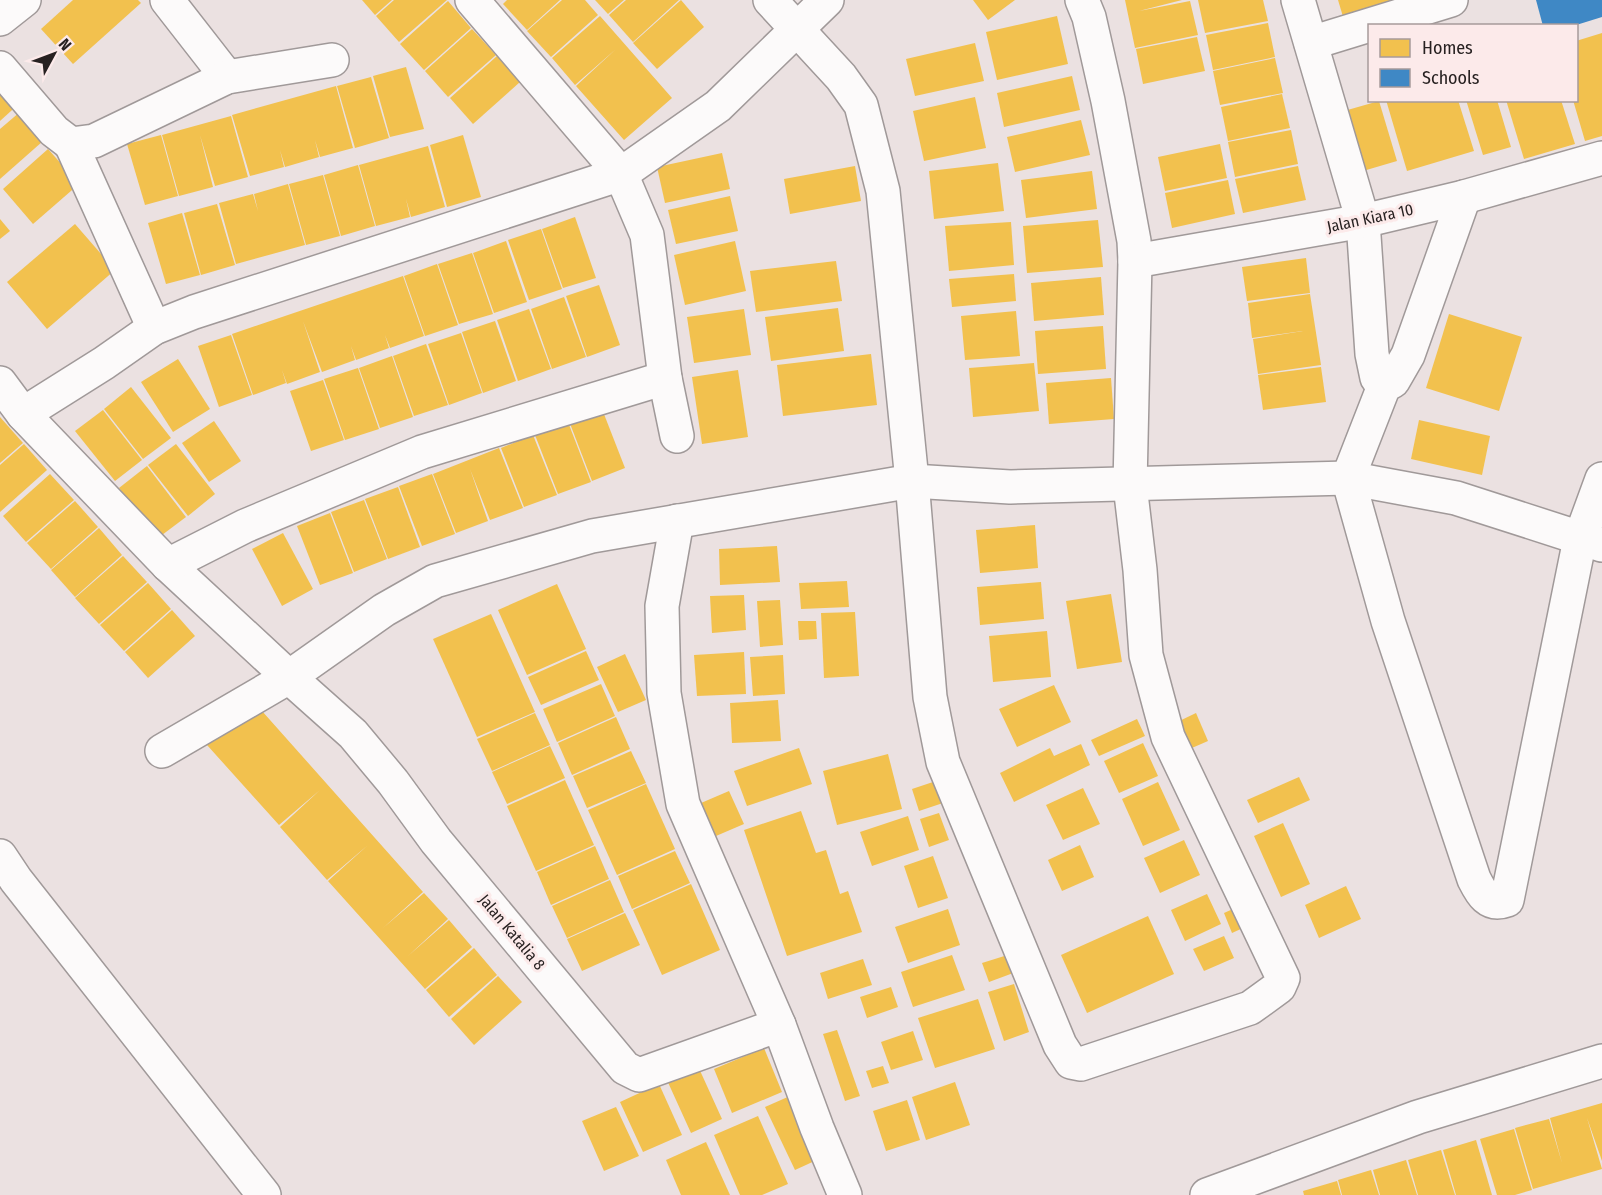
<svg xmlns="http://www.w3.org/2000/svg" width="1602" height="1195" font-family="'Fira Sans Condensed',sans-serif">
  <style>
    .homes { fill: #f2c14e }
    .schools { fill: #3f88c5 }
    .lines { fill: none; stroke-linecap: round; stroke-linejoin: round }
    .street-casing { stroke: #a09999; stroke-width: 36 }
    .street { stroke: #fcfafa; stroke-width: 33 }
    .labels { text-anchor: middle; dominant-baseline: central; stroke-width: 6; stroke-linejoin: round; paint-order: stroke }
    .street-label { font-size: 16px; fill: #272121; stroke: #fceaea }
  </style>
  <rect width="100%" height="100%" fill="#ebe1e1"/>
  <!-- homes -->
  <g class="homes">
    <path d="M73 0H138L141 3 73 64 41 29Z"/>
    <path d="M362 0H392L375 15Z"/>
    <path d="M394 0H447L399 42 376 16Z"/>
    <path d="M507 0H560L527 30 503 4Z"/>
    <path d="M562 0H585L598 15 551 57 527 31Z"/>
    <path d="M595 0H624L608 14Z"/>
    <path d="M626 0H679L633 42 609 15Z"/>
    <path d="M681 0 704 27 657 69 633 43Z"/>
    <path d="M973 0H1015L988 20Z"/>
    <path d="M1125 0H1182L1139 11 1190 1 1198 35 1135 48Z"/>
    <path d="M1198 0H1263L1268 21 1205 33Z"/>
    <path d="M1338 0H1404L1344 20Z"/>
    <path d="M448 1 471 28 424 70 400 44Z"/>
    <path d="M600 16 672 98 624 140 576 86 616 49 575 85 552 58Z"/>
    <path d="M1057 16 1068 64 997 80 986 32Z"/>
    <path d="M1268 23 1275 57 1213 70 1206 35Z"/>
    <path d="M472 29 496 55 448 97 425 71Z"/>
    <path d="M1602 33V136L1585 141 1573 100H1576V41Z"/>
    <path d="M1197 37 1205 71 1143 84 1136 49Z"/>
    <path d="M975 43 984 81 915 96 906 59Z"/>
    <path d="M497 56 520 82 473 124 450 98Z"/>
    <path d="M1275 58 1283 93 1220 105 1213 71Z"/>
    <path d="M406 67 424 129 390 137 373 76Z"/>
    <path d="M1072 76 1080 110 1004 127 997 93Z"/>
    <path d="M371 77 389 138 355 148 337 86Z"/>
    <path d="M0 84 22 101 0 121Z"/>
    <path d="M336 86 353 148 320 157 315 140 319 157 285 167 280 150 284 167 250 176 232 115Z"/>
    <path d="M1282 94 1290 128 1228 141 1221 107Z"/>
    <path d="M975 97 986 148 924 161 913 111Z"/>
    <path d="M1386 100H1458L1474 151 1407 171Z"/>
    <path d="M1466 100H1497L1511 147 1483 155Z"/>
    <path d="M1506 100H1561L1575 144 1524 159Z"/>
    <path d="M1379 101 1397 161 1363 171 1344 111Z"/>
    <path d="M27 106 51 134 0 179V129Z"/>
    <path d="M231 116 248 177 215 186 200 135 213 187 179 196 162 135Z"/>
    <path d="M1081 120 1090 155 1015 172 1007 137Z"/>
    <path d="M1291 130 1298 164 1235 177 1228 142Z"/>
    <path d="M161 135 178 196 145 205 127 144Z"/>
    <path d="M463 135 481 197 447 207 430 145Z"/>
    <path d="M1220 144 1227 178 1165 191 1158 157Z"/>
    <path d="M428 146 445 207 411 217 406 199 410 217 376 226 359 165Z"/>
    <path d="M48 149 79 184 33 224 3 189Z"/>
    <path d="M722 153 730 189 665 203 657 167Z"/>
    <path d="M998 163 1004 211 934 219 929 171Z"/>
    <path d="M358 165 375 226 341 236 324 175Z"/>
    <path d="M855 166 861 201 790 214 784 179Z"/>
    <path d="M1298 166 1306 200 1243 213 1235 179Z"/>
    <path d="M1092 171 1097 209 1026 218 1021 180Z"/>
    <path d="M323 175 340 236 306 245 289 184Z"/>
    <path d="M1228 180 1235 214 1172 228 1165 193Z"/>
    <path d="M288 184 305 245 236 264 219 203 253 194 258 211 254 194Z"/>
    <path d="M730 196 738 231 676 244 668 210Z"/>
    <path d="M217 204 235 265 201 275 184 213Z"/>
    <path d="M182 213 200 275 166 284 148 223Z"/>
    <path d="M575 217 596 278 563 288 542 229Z"/>
    <path d="M0 219 10 231 0 239Z"/>
    <path d="M1098 220 1103 267 1027 273 1023 226Z"/>
    <path d="M1011 222 1014 265 949 271 945 226Z"/>
    <path d="M75 224 115 270 47 329 7 282Z"/>
    <path d="M541 229 562 289 529 300 508 240Z"/>
    <path d="M506 241 527 302 494 313 473 253Z"/>
    <path d="M735 241 746 291 685 305 674 255Z"/>
    <path d="M472 253 493 314 459 324 438 264Z"/>
    <path d="M1306 258 1310 293 1247 301 1242 267Z"/>
    <path d="M836 261 842 301 756 312 750 271Z"/>
    <path d="M437 264 458 325 425 336 404 276Z"/>
    <path d="M1014 274 1016 301 952 307 949 279Z"/>
    <path d="M403 276 424 336 390 348 385 335 389 348 356 360 351 346 355 360 322 372 303 321 320 372 287 384 282 370 286 383 253 395 232 334Z"/>
    <path d="M1101 277 1104 315 1034 321 1031 283Z"/>
    <path d="M599 285 620 345 587 357 566 296Z"/>
    <path d="M1310 294 1321 365 1258 374 1253 339 1303 331 1252 338 1248 303Z"/>
    <path d="M564 297 586 357 552 369 531 309Z"/>
    <path d="M838 308 844 351 771 361 765 317Z"/>
    <path d="M529 309 551 369 518 381 497 320Z"/>
    <path d="M744 309 751 355 694 363 687 317Z"/>
    <path d="M1016 311 1020 356 965 360 961 316Z"/>
    <path d="M1449 314 1522 337 1499 411 1426 388Z"/>
    <path d="M495 321 516 381 483 393 462 332Z"/>
    <path d="M1103 326 1106 369 1038 374 1035 331Z"/>
    <path d="M461 333 482 393 449 405 428 344Z"/>
    <path d="M231 335 252 395 219 407 198 346Z"/>
    <path d="M426 344 448 405 414 416 393 356Z"/>
    <path d="M871 354 877 405 783 416 777 365Z"/>
    <path d="M392 356 413 417 380 428 359 368Z"/>
    <path d="M178 359 210 409 173 432 141 382Z"/>
    <path d="M1034 363 1039 411 973 417 969 368Z"/>
    <path d="M1321 367 1326 402 1263 410 1258 375Z"/>
    <path d="M358 368 379 429 345 440 324 379Z"/>
    <path d="M738 370 748 437 702 444 692 377Z"/>
    <path d="M1111 378 1114 419 1049 424 1046 383Z"/>
    <path d="M323 380 344 440 311 451 290 391Z"/>
    <path d="M131 387 171 438 143 459 104 409Z"/>
    <path d="M602 409 625 468 592 481 569 421Z"/>
    <path d="M103 410 142 460 115 481 75 431Z"/>
    <path d="M0 417 23 443 0 463Z"/>
    <path d="M1419 420 1490 436 1482 475 1411 459Z"/>
    <path d="M214 421 241 461 209 482 182 443Z"/>
    <path d="M568 422 591 482 558 494 535 435Z"/>
    <path d="M533 435 557 495 524 507 501 448Z"/>
    <path d="M24 444 47 470 0 512V465Z"/>
    <path d="M176 444 215 494 188 516 148 465Z"/>
    <path d="M499 448 523 508 490 520 470 469 488 521 456 533 433 474Z"/>
    <path d="M147 466 186 517 158 538 119 488Z"/>
    <path d="M50 474 74 500 26 542 3 516Z"/>
    <path d="M432 474 455 534 422 546 399 486Z"/>
    <path d="M398 487 420 547 388 559 365 499Z"/>
    <path d="M364 500 387 559 354 572 331 512Z"/>
    <path d="M75 501 98 527 51 569 27 543Z"/>
    <path d="M330 513 353 573 320 585 297 526Z"/>
    <path d="M1035 525 1038 568 980 573 976 530Z"/>
    <path d="M99 528 122 555 75 597 51 570Z"/>
    <path d="M283 533 313 589 282 606 252 549Z"/>
    <path d="M777 546 780 582 720 585 719 549Z"/>
    <path d="M123 556 147 582 99 624 75 598Z"/>
    <path d="M847 581 849 607 801 609 799 583Z"/>
    <path d="M1041 582 1044 619 980 625 977 587Z"/>
    <path d="M148 583 171 609 124 651 100 625Z"/>
    <path d="M557 584 586 649 527 675 498 610Z"/>
    <path d="M1111 594 1122 662 1077 669 1066 601Z"/>
    <path d="M744 595 746 630 712 633 710 596Z"/>
    <path d="M780 600 783 645 760 647 757 601Z"/>
    <path d="M172 610 195 636 148 678 125 652Z"/>
    <path d="M855 612 859 676 824 678 821 613Z"/>
    <path d="M491 614 535 712 477 737 433 639Z"/>
    <path d="M798 621H816L817 639 799 640Z"/>
    <path d="M1047 631 1051 677 993 682 989 636Z"/>
    <path d="M586 651 599 680 541 705 528 677Z"/>
    <path d="M744 652 746 694 697 696 694 655Z"/>
    <path d="M625 654 646 700 618 712 597 667Z"/>
    <path d="M783 655 785 694 753 696 750 657Z"/>
    <path d="M601 684 615 716 557 742 543 709Z"/>
    <path d="M1054 685 1071 722 1017 747 999 709Z"/>
    <path d="M778 700 781 741 732 743 730 703Z"/>
    <path d="M254 702 423 892 383 928 424 893 448 919 408 956 449 920 472 947 425 989 328 881 368 845 327 880 280 827 320 790 279 825 207 745Z"/>
    <path d="M535 713 550 745 492 771 477 739Z"/>
    <path d="M1196 713 1208 741 1185 751 1173 724Z"/>
    <path d="M616 717 630 749 572 775 558 743Z"/>
    <path d="M1137 719 1145 736 1099 756 1091 740Z"/>
    <path d="M1143 743 1158 776 1119 793 1104 761Z"/>
    <path d="M1081 744 1090 765 1014 802 1000 773 1050 748 1054 756Z"/>
    <path d="M550 746 565 778 507 804 492 772Z"/>
    <path d="M799 748 812 784 747 806 734 771Z"/>
    <path d="M631 751 646 783 587 808 573 776Z"/>
    <path d="M888 754 902 809 837 825 823 771Z"/>
    <path d="M1299 777 1310 800 1258 823 1247 800Z"/>
    <path d="M565 780 594 845 536 871 507 806Z"/>
    <path d="M936 781 943 803 919 811 912 789Z"/>
    <path d="M1158 782 1180 830 1143 846 1122 799Z"/>
    <path d="M646 784 675 849 617 875 588 810Z"/>
    <path d="M1083 788 1100 824 1063 840 1046 805Z"/>
    <path d="M729 791 744 824 716 836 701 803Z"/>
    <path d="M801 811 816 853 826 850 840 894 848 891 862 932 787 956 744 830Z"/>
    <path d="M939 813 949 840 929 847 920 819Z"/>
    <path d="M908 816 919 850 872 866 860 832Z"/>
    <path d="M1283 823 1310 884 1281 897 1254 836Z"/>
    <path d="M1184 840 1200 875 1160 893 1144 858Z"/>
    <path d="M1080 845 1094 877 1062 891 1048 860Z"/>
    <path d="M595 846 609 879 551 905 537 872Z"/>
    <path d="M675 851 690 883 632 909 618 876Z"/>
    <path d="M933 856 948 898 918 908 904 866Z"/>
    <path d="M610 880 624 912 567 938 552 906Z"/>
    <path d="M691 884 720 950 662 975 633 910Z"/>
    <path d="M1346 886 1361 919 1319 938 1305 905Z"/>
    <path d="M1207 894 1221 924 1185 941 1171 910Z"/>
    <path d="M1244 904 1254 923 1232 933 1224 913Z"/>
    <path d="M948 909 960 945 908 963 895 927Z"/>
    <path d="M625 913 640 945 582 971 567 939Z"/>
    <path d="M1148 916 1174 974 1087 1013 1061 955Z"/>
    <path d="M1224 936 1234 958 1204 971 1193 949Z"/>
    <path d="M474 948 497 975 449 1017 426 990Z"/>
    <path d="M1014 953 1019 971 989 982 982 963Z"/>
    <path d="M952 955 965 990 913 1007 901 972Z"/>
    <path d="M863 959 872 985 828 999 820 973Z"/>
    <path d="M498 976 522 1002 474 1045 451 1019Z"/>
    <path d="M1014 984 1029 1032 1004 1041 988 992Z"/>
    <path d="M891 987 898 1007 867 1018 860 997Z"/>
    <path d="M978 999 995 1049 935 1068 918 1018Z"/>
    <path d="M837 1030 860 1096 845 1101 823 1034Z"/>
    <path d="M913 1031 923 1060 891 1070 881 1042Z"/>
    <path d="M764 1048 782 1092 732 1113 714 1069Z"/>
    <path d="M697 1064 722 1119 691 1133 666 1078Z"/>
    <path d="M883 1066 889 1083 872 1088 866 1071Z"/>
    <path d="M955 1082 970 1125 926 1140 912 1097Z"/>
    <path d="M659 1084 682 1135 643 1152 620 1102Z"/>
    <path d="M790 1096 819 1159 795 1170 765 1107Z"/>
    <path d="M907 1100 920 1140 886 1151 873 1111Z"/>
    <path d="M1602 1103V1161L1587 1118 1602 1169 1533 1189 1515 1128 1549 1119 1562 1163 1550 1118Z"/>
    <path d="M616 1107 639 1156 604 1171 582 1121Z"/>
    <path d="M758 1116 788 1184 762 1195H740L714 1135Z"/>
    <path d="M1514 1129 1532 1190 1515 1195H1497L1480 1139Z"/>
    <path d="M1476 1140 1492 1195H1456L1443 1150Z"/>
    <path d="M706 1142 730 1195H681L666 1160Z"/>
    <path d="M1441 1150 1455 1195H1418L1408 1160Z"/>
    <path d="M1406 1160 1417 1195H1380L1373 1170Z"/>
    <path d="M1371 1170 1379 1195H1342L1338 1180Z"/>
    <path d="M1337 1181 1341 1195H1304L1303 1191Z"/>
  </g>
  <!-- schools -->
  <path class="schools" d="M1536 0H1602V17L1573 26H1543Z"/>
  <g class="lines">
    <defs>
      <g id="street">
        <path d="M167 0 227 77"/>
        <path d="M472 0 621 174 647 235 665 378 677 436"/>
        <path d="M770 0 841 77 861 105 883 191 912 481 930 697 943 762 1060 1045 1071 1062 1081 1064 1250 1008 1279 987 1283 978 1168 737 1146 655 1140 570 1130 485 1135 261 1134 241 1108 101 1089 17 1082 0"/>
        <path d="M1298 0 1363 221 1372 354 1377 378 1384 386"/>
        <path d="M0 19 24 0"/>
        <path d="M1311 43 1451 0"/>
        <path d="M0 68 54 131 71 144 94 141 227 77 332 60"/>
        <path d="M71 144 154 328"/>
        <path d="M1464 197 1408 355 1393 381 1384 386 1348 478 1388 621 1474 879C1481 893 1488 907 1507 900L1580 539 1602 479"/>
        <path d="M1135 261 1363 221 1464 197 1602 158"/>
        <path d="M0 383 23 414 168 565 289 677 353 734 393 782 436 841 625 1068 639 1075 779 1025"/>
        <path d="M23 414 104 363 154 328 194 312 621 174 718 106 827 0"/>
        <path d="M677 521 662 606 664 693 683 804 779 1025 817 1128 845 1195"/>
        <path d="M168 565 245 526 422 452 665 378"/>
        <path d="M162 751 289 677 384 610 435 581 592 536 912 481 1010 487 1348 478 1456 498 1602 545"/>
        <path d="M0 856 16 880 264 1195"/>
        <path d="M1207 1195 1418 1117 1602 1061"/>
      </g>
    </defs>
    <!-- street casing -->
    <use href="#street" class="street-casing"/>
    <!-- street -->
    <use href="#street" class="street"/>
  </g>
  <g class="labels">
    <!-- street labels -->
    <g class="street-label">
      <text transform="translate(1370 218) rotate(-12)">Jalan Kiara 10</text>
      <text transform="translate(512 932) rotate(50)">Jalan Katalia 8</text>
    </g>
  </g>
  <!-- legend -->
  <rect x="1368" y="24" width="210" height="78" fill="#fceaea" stroke="#a79a9a" stroke-width="1.5"/>
  <rect x="1380" y="39" width="30" height="18" fill="#f2c14e" stroke="#a79a9a" stroke-width="1.5"/>
  <text x="1422" y="54" font-size="18" fill="#272121">Homes</text>
  <rect x="1380" y="69" width="30" height="18" fill="#3f88c5" stroke="#a79a9a" stroke-width="1.5"/>
  <text x="1422" y="84" font-size="18" fill="#272121">Schools</text>
  <!-- north arrow -->
  <g transform="translate(54 54) rotate(49)" stroke="#fceaea" stroke-width="4.5" paint-order="stroke">
  <path d="M0-4.5L10 22L0 15L-10 22Z" fill="#272121"/>
  <text y="-9" font-size="16" font-weight="bold" text-anchor="middle" fill="#272121">N</text>
  </g>
</svg>
